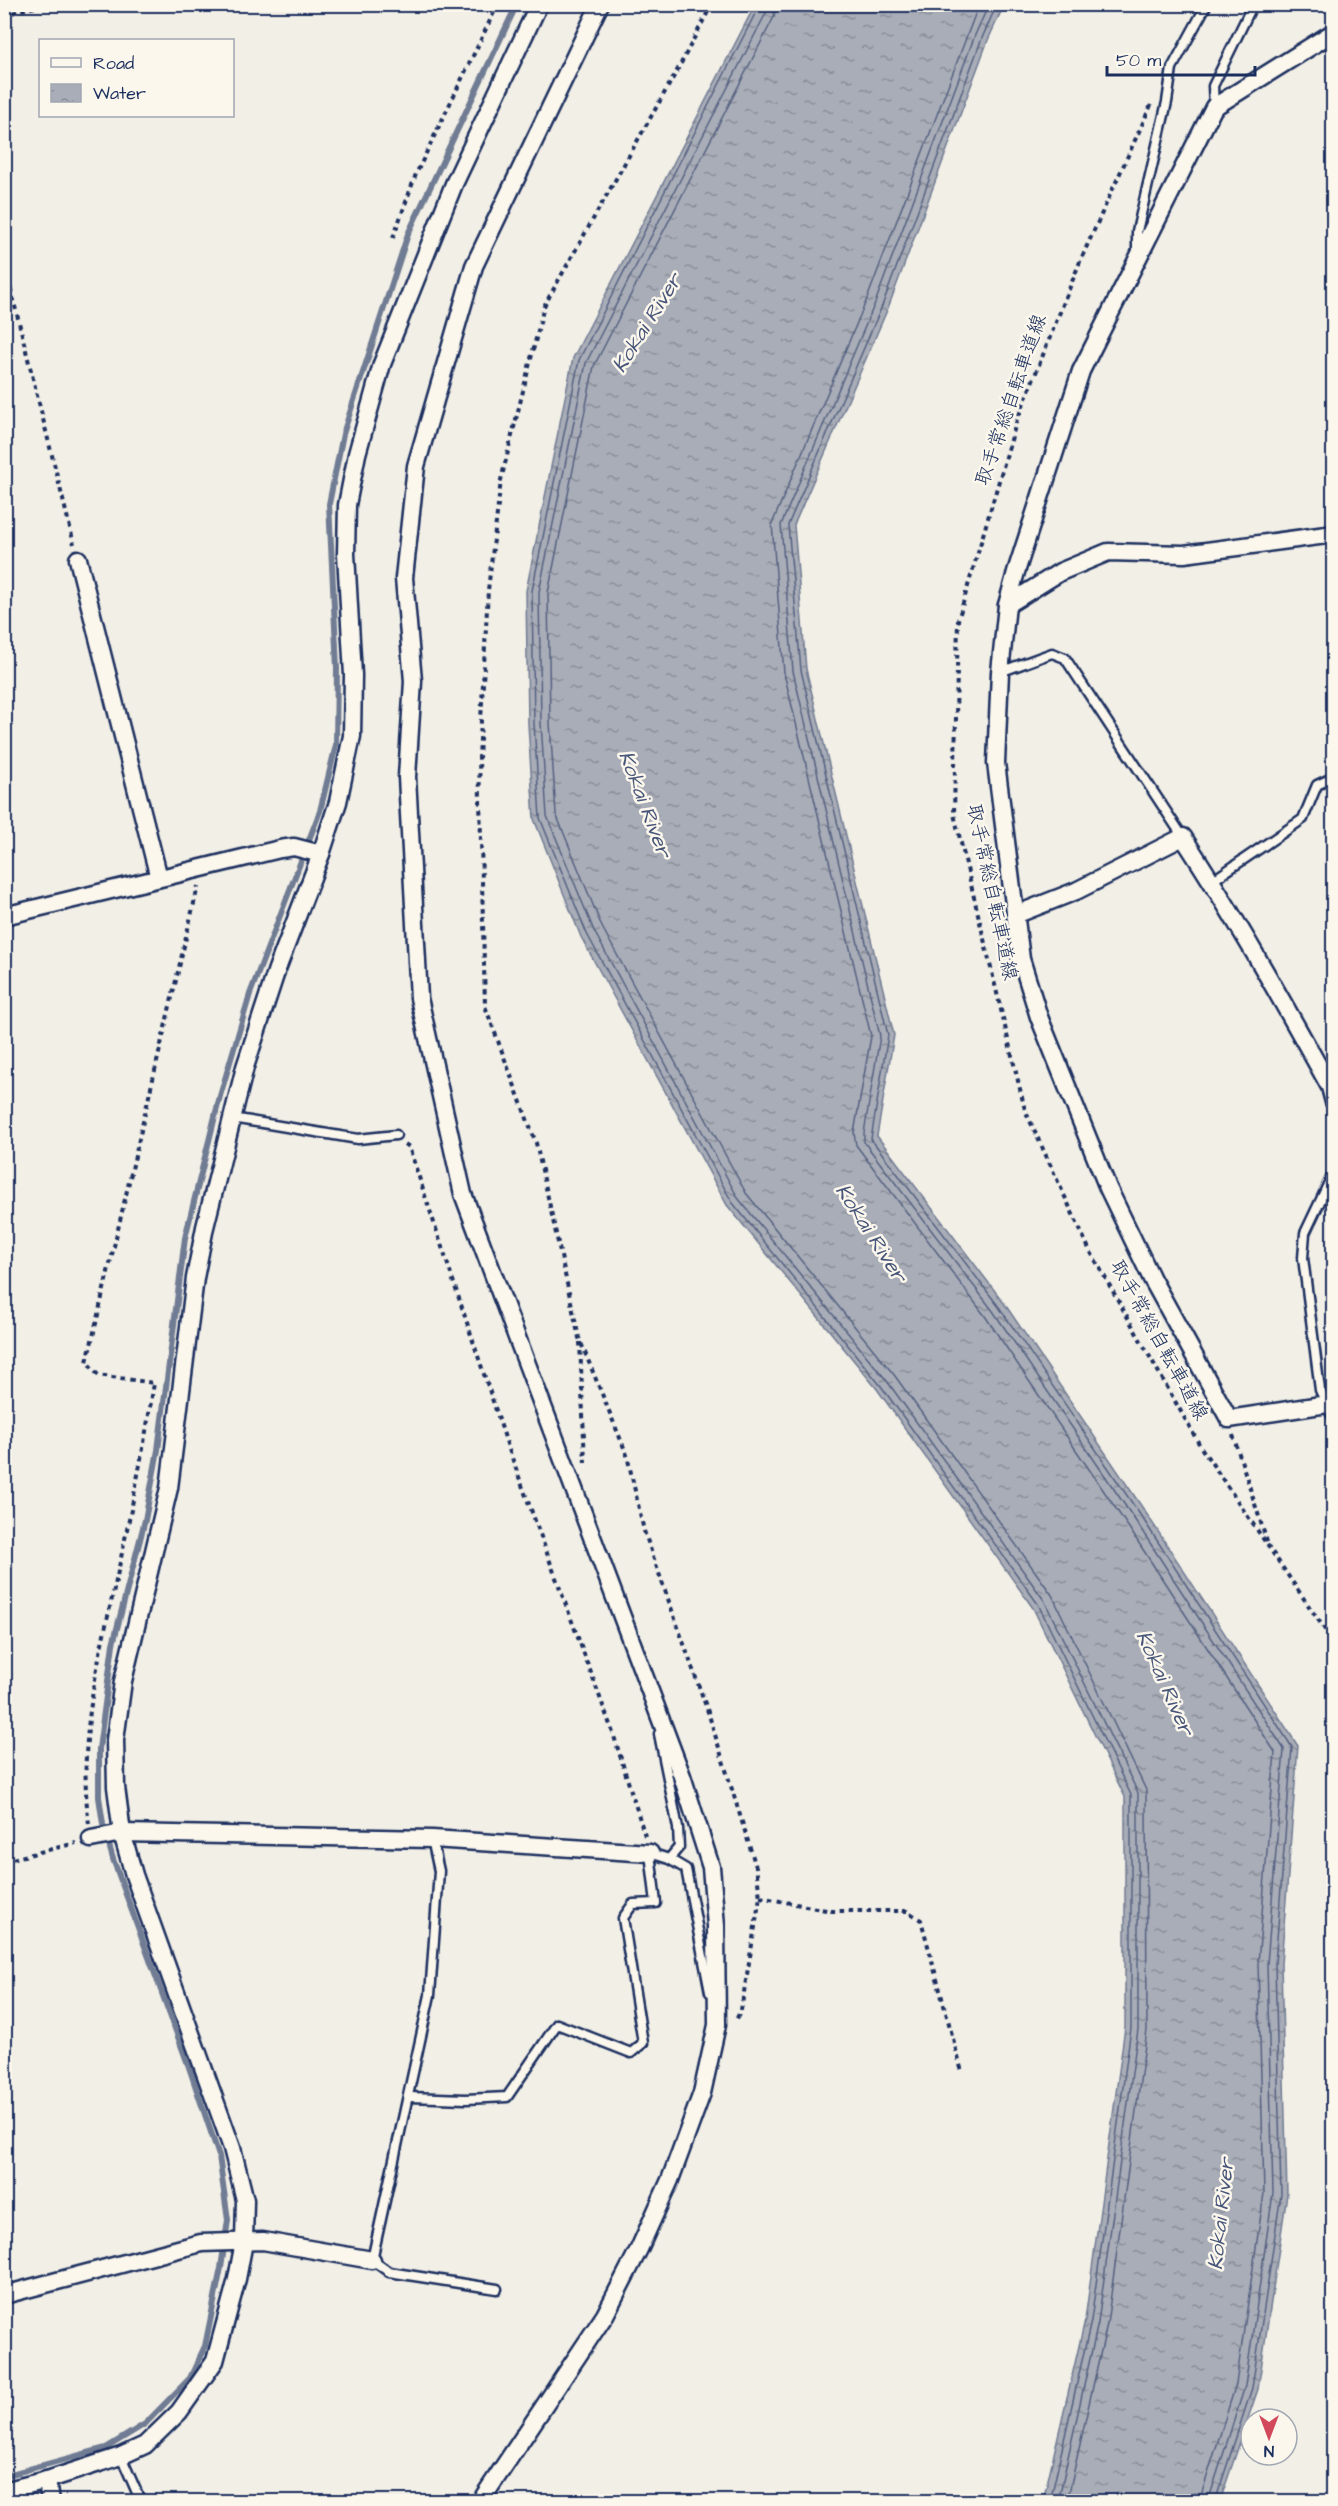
<svg xmlns="http://www.w3.org/2000/svg" width="1338" height="2506" font-family="'Architects Daughter','Klee One',sans-serif">
  <style>
    .water { fill: url(#water-ripples); stroke: #707b93; stroke-width: 1.5 }
    .lines { fill: none; stroke-linecap: round; stroke-linejoin: round }
    .shore { stroke: #546182; stroke-width: 1.5 }
    .stream { stroke: #707b93; stroke-width: 6 }
    .service-casing { stroke: #1b2f5e; stroke-width: 13 }
    .minor-casing { stroke: #1b2f5e; stroke-width: 21 }
    .path { stroke: #1b2f5e; stroke-width: 4; stroke-dasharray: 4.5 4.5; stroke-linecap: butt }
    .service { stroke: #fbf7ec; stroke-width: 8 }
    .minor { stroke: #fbf7ec; stroke-width: 16 }
    .labels { text-anchor: middle; dominant-baseline: central; stroke-width: 5; stroke-linejoin: round; paint-order: stroke }
    .street-label { font-size: 20px; fill: #1b2f5e; stroke: #fbf7ec }
    .water-label { font-size: 21px; font-style: italic; fill: #465579; stroke: #fbf7ec }
  </style>
  <defs>
    <pattern id="water-ripples" width="26" height="14" patternUnits="userSpaceOnUse" patternTransform="scale(1.5)"><rect width="26" height="14" fill="#a9adb7"/><path d="M2 4q2-2 4 0t4 0M15 11q2-2 4 0t4 0" fill="none" stroke="#898d98"/></pattern>
  </defs>
  <rect width="100%" height="100%" fill="#f2efe6"/>
  <filter id="ink" filterUnits="userSpaceOnUse"><feTurbulence type="fractalNoise" baseFrequency=".0167" numOctaves="2"/><feDisplacementMap in="SourceGraphic" scale="12" xChannelSelector="R" yChannelSelector="G"/><feConvolveMatrix kernelMatrix="1 2 1 2 8 2 1 2 1" color-interpolation-filters="sRGB"/></filter>
  <g filter="url(#ink)">
    <!-- water -->
    <path class="water" d="M755 5H1004L988 40 888 308 794 525 806 669 894 1035 877 1136 1004 1303 1148 1516 1298 1746 1281 1964 1287 2194 1258 2389 1220 2501H1043L1085 2320 1125 2027V1797L1033 1608 877 1389 727 1205 581 937 534 819 528 724 526 591 573 358Z"/>
    <g class="lines">
      <!-- shore -->
      <g class="shore">
        <path d="M760 4 579 360 532 591 534 723 540 818 587 934 732 1202 881 1386 1038 1604 1131 1795V2028L1091 2321 1050 2502"/>
        <path d="M767 4 766 13 586 363 539 592 541 723 547 816 594 931 738 1198 887 1381 1044 1600 1138 1793V2029L1098 2323 1058 2502"/>
        <path d="M776 4 774 17 594 366 548 593 550 723 556 814 602 927 746 1193 895 1376 1052 1595 1146 1790 1147 2030 1107 2324 1067 2502"/>
        <path d="M979 4 867 299 772 524 784 673 871 1036 854 1133 856 1145 985 1316 1129 1528 1275 1752 1258 1963 1264 2193 1236 2384 1199 2502"/>
        <path d="M989 4 975 35 875 303 781 525 793 671 880 1036 864 1133V1142L993 1311 1137 1523 1284 1749 1267 1964 1273 2193 1245 2386 1208 2502"/>
        <path d="M997 4 982 38 882 306 788 525 801 670 888 1035 871 1139 999 1307 1143 1519 1292 1747 1275 1964 1281 2194 1252 2388 1215 2502"/>
      </g>
      <!-- stream -->
      <path class="stream" d="M4 2476 106 2448 145 2424 190 2378 205 2346 221 2268 228 2220 219 2156 189 2067 113 1859 103 1824 99 1797V1749L113 1644 145 1520 158 1450 185 1238 220 1096 250 994 320 811 336 745 337 668 329 504 343 434 408 234 517 4"/>
      <defs>
        <g id="service">
          <path d="M1214 107 1213 86 1253 4"/>
          <path d="M1137 252V231L1167 102 1172 68 1207 4"/>
          <path d="M1000 672 1052 653 1065 658 1183 837"/>
          <path d="M1212 881 1303 819 1317 785 1334 777"/>
          <path d="M232 1118 358 1139 396 1135"/>
          <path d="M1334 1172 1305 1233 1303 1258 1320 1390 1334 1420"/>
          <path d="M659 1734 678 1828 679 1847 669 1859 686 1869 710 1992"/>
          <path d="M432 1839 439 1871 430 1995 372 2260 389 2272 497 2289"/>
          <path d="M409 2097 466 2099 507 2097 557 2024 631 2053 643 2043 623 1918 633 1904 656 1903 650 1853 669 1859"/>
          <path d="M121 2456 141 2502"/>
        </g>
        <g id="minor">
          <path d="M1334 32 1214 107 1081 371 1016 572 1007 605 1000 672 996 763 1021 959 1039 1017 1108 1188 1152 1279 1229 1419 1334 1403"/>
          <path d="M78 559 159 878"/>
          <path d="M1007 605 1060 572 1108 552 1184 554 1334 534"/>
          <path d="M1015 915 1076 891 1183 837C1236 918 1283 1002 1330 1087L1334 1102"/>
          <path d="M4 916 280 849 294 847 321 854"/>
          <path d="M91 1839 122 1833 432 1839 650 1853"/>
          <path d="M4 2295 201 2243 263 2241 372 2260"/>
          <path d="M47 2480 50 2502"/>
          <path d="M4 2491 47 2480 121 2456 145 2445 179 2412 215 2361 237 2279 244 2242 245 2200 232 2148 134 1875 122 1833 116 1787 115 1740 123 1681 169 1488 195 1278 205 1227 245 1067 277 969 321 854 338 802 352 736 353 675 346 554 347 505 357 454 382 364 454 184 539 4"/>
          <path d="M480 2502 605 2315 639 2249 670 2180 702 2093 717 2025 716 1926 711 1867 682 1776 463 1194 419 998 407 777 413 681 404 578 416 466 474 266 600 4"/>
        </g>
      </defs>
      <!-- service casing -->
      <use href="#service" class="service-casing"/>
      <!-- minor casing -->
      <use href="#minor" class="minor-casing"/>
      <!-- path -->
      <g class="path">
        <path d="M712 4 678 69 544 306 501 480 488 590 479 758 485 1006 536 1143 579 1338 627 1455 644 1531 708 1712 756 1867 760 1897 741 2010 735 2022"/>
        <path d="M4 15 46 4"/>
        <path d="M1151 105 1081 259 1016 423 958 620 954 814 1025 1110 1089 1249 1202 1449 1334 1643"/>
        <path d="M393 238 416 174 498 4"/>
        <path d="M4 262 74 544"/>
        <path d="M405 1144 409 1147 508 1447 613 1733 645 1836"/>
        <path d="M580 1342 585 1463"/>
        <path d="M1233 1435 1268 1545"/>
        <path d="M89 1824C77 1740 99 1657 117 1576 131 1512 144 1448 154 1383L98 1375 87 1362 198 886"/>
        <path d="M4 1861 76 1843"/>
        <path d="M760 1897 831 1911H907L921 1920 962 2072"/>
      </g>
      <!-- service -->
      <use href="#service" class="service"/>
      <!-- minor -->
      <use href="#minor" class="minor"/>
    </g>
  </g>
  <g class="labels">
    <!-- street labels -->
    <g class="street-label">
      <text transform="translate(1011 400) rotate(-71)">取手常総自転車道線</text>
      <text transform="translate(992 892) rotate(78)">取手常総自転車道線</text>
      <text transform="translate(1159 1340) rotate(61)">取手常総自転車道線</text>
    </g>
    <!-- water labels -->
    <g class="water-label">
      <text transform="translate(647 323) rotate(-58)">Kokai River</text>
      <text transform="translate(645 804) rotate(69)">Kokai River</text>
      <text transform="translate(871 1233) rotate(57)">Kokai River</text>
      <text transform="translate(1165 1683) rotate(66)">Kokai River</text>
      <text transform="translate(1221 2214) rotate(-84)">Kokai River</text>
    </g>
  </g>
  <!-- margin -->
  <rect width="1338" height="2506" fill="none" stroke="#fbf7ec" stroke-width="24"/>
  <rect x="12" y="12" width="1314" height="2482" fill="none" stroke="#1b2f5e" stroke-width="2" filter="url(#ink)"/>
  <!-- legend -->
  <rect x="39" y="39" width="195" height="78" fill="#fbf7ec" stroke="#a1a7b3" stroke-width="1.5"/>
  <rect x="51" y="58" width="30" height="9" fill="#fbf7ec" stroke="#a1a7b3" stroke-width="1.5"/>
  <text x="93" y="69" font-size="18" fill="#1b2f5e">Road</text>
  <rect x="51" y="84" width="30" height="18" fill="url(#water-ripples)" stroke="#a1a7b3" stroke-width="1.5"/>
  <text x="93" y="99" font-size="18" fill="#1b2f5e">Water</text>
  <!-- north arrow -->
  <g transform="translate(1269 2437) rotate(180)"><circle r="28" fill="#fbf7ec" stroke="#a1a7b3" stroke-width="1.5"/>
  <path d="M0-4.5L10 22L0 15L-10 22Z" fill="#d1495b"/>
  <text y="-9" font-size="16" font-weight="bold" text-anchor="middle" fill="#1b2f5e">N</text>
  </g>
  <!-- scale -->
  <path d="M1107 66v9h148v-9" fill="none" stroke="#1b2f5e" stroke-width="3"/>
  <text x="1116" y="66" font-size="18" fill="#1b2f5e" stroke="#fbf7ec" stroke-width="4.5" paint-order="stroke">50 m</text>
</svg>
